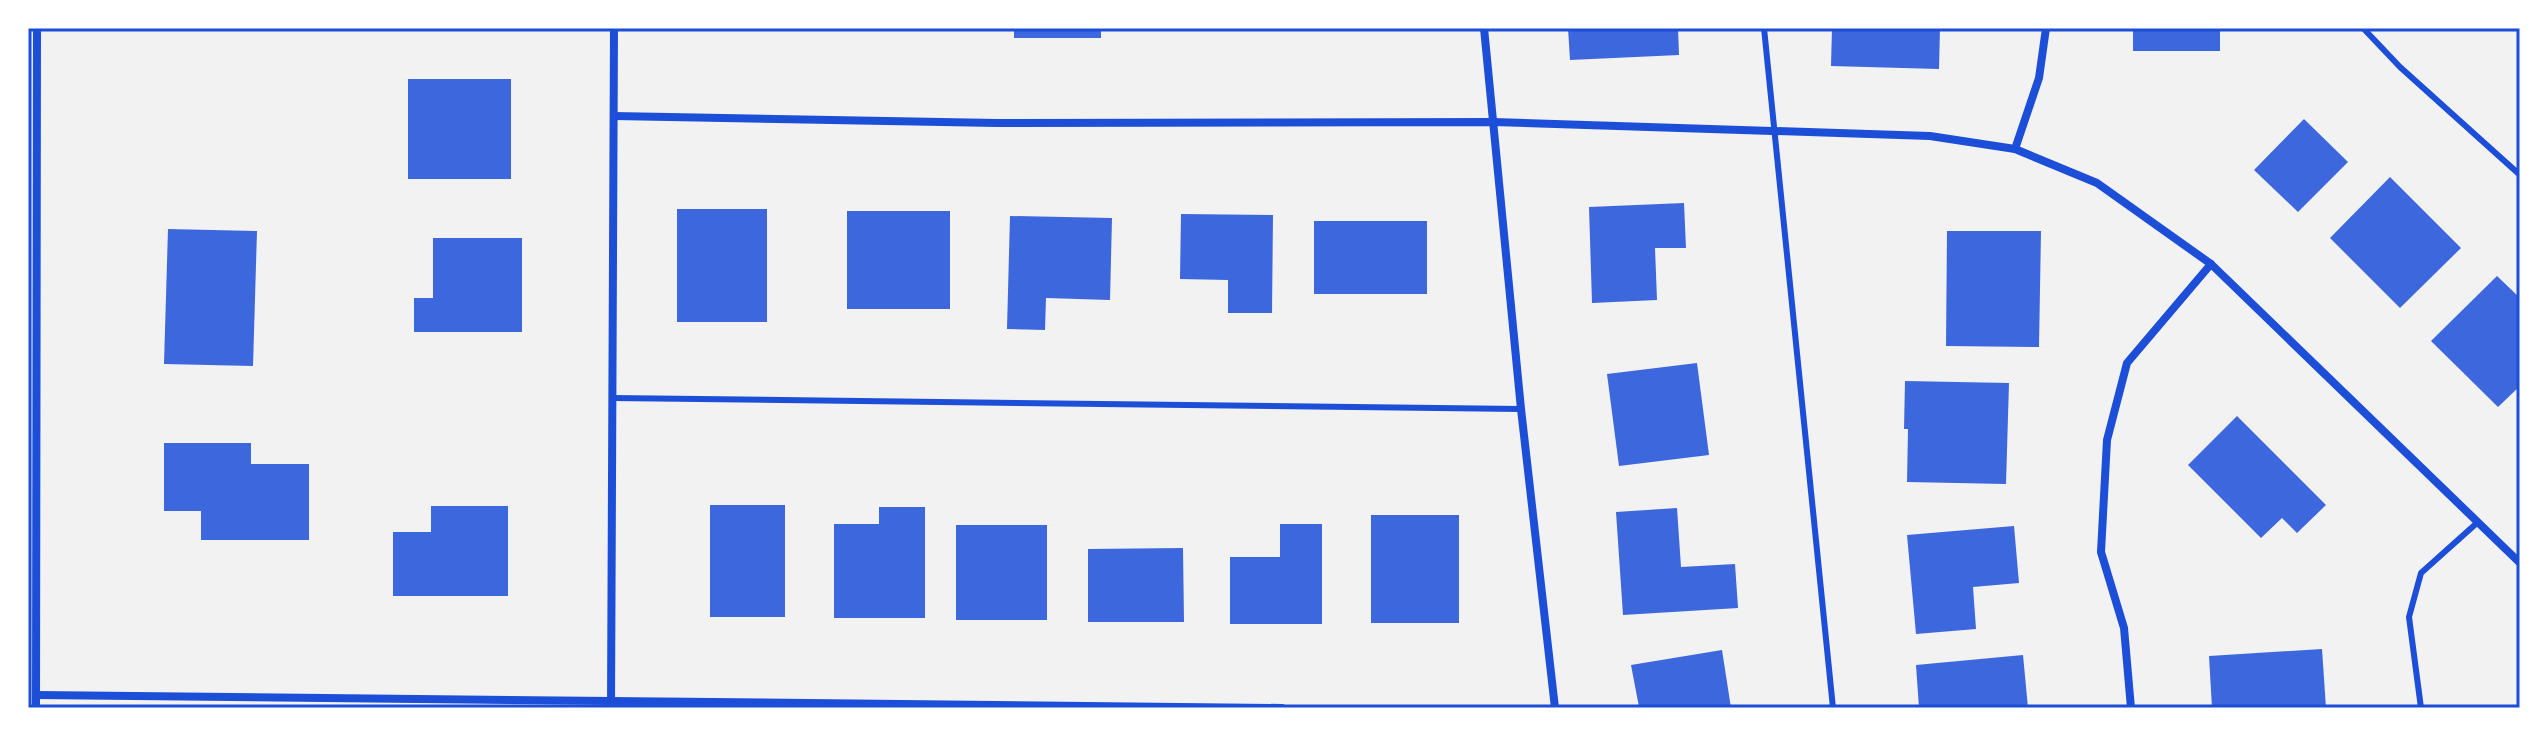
<svg xmlns="http://www.w3.org/2000/svg" width="2548" height="736" font-family="Inter,sans-serif">
  <style>
    .building { fill: #3d67dc }
    .lines { fill: none; stroke-linecap: round; stroke-linejoin: round }
    .service { stroke: #1d4ed8; stroke-width: 6 }
    .minor { stroke: #1d4ed8; stroke-width: 8 }
    .neatline { fill: none; stroke: #1d4ed8; stroke-width: 3 }
  </style>
  <rect width="100%" height="100%" fill="#f2f2f2"/>
  <!-- building -->
  <g class="building">
    <rect x="706" y="28" width="97" height="3"/>
    <rect x="834" y="28" width="89" height="3"/>
    <rect x="1014" y="28" width="87" height="10"/>
    <path d="M1568 28H1678L1679 55 1570 60Z"/>
    <path d="M1832 28H1940L1939 69 1831 66Z"/>
    <rect x="2133" y="28" width="87" height="23"/>
    <rect x="408" y="79" width="103" height="100"/>
    <path d="M2304 119 2348 162 2298 212 2254 170Z"/>
    <path d="M2390 177 2461 248 2400 308 2330 238Z"/>
    <path d="M1684 203 1686 248H1655L1657 300 1592 303 1589 207Z"/>
    <rect x="677" y="209" width="90" height="113"/>
    <rect x="847" y="211" width="103" height="98"/>
    <path d="M1181 214 1273 215 1272 313H1228V280L1180 279Z"/>
    <path d="M1010 216 1112 218 1110 300 1046 298 1045 330 1007 329Z"/>
    <rect x="1314" y="221" width="113" height="73"/>
    <path d="M168 229 257 231 253 366 164 364Z"/>
    <path d="M1947 231H2041L2039 347 1946 346Z"/>
    <path d="M433 238H522V332H414V298H433Z"/>
    <path d="M2497 276 2520 298V386L2498 407 2431 341Z"/>
    <path d="M1697 363 1709 455 1619 466 1607 374Z"/>
    <path d="M1905 381 2009 383 2006 484 1907 482 1908 429H1904Z"/>
    <path d="M2237 416 2326 505 2297 533 2282 518 2261 538 2188 465Z"/>
    <path d="M164 443H251V464H309V540H201V511H164Z"/>
    <rect x="710" y="505" width="75" height="112"/>
    <path d="M431 506H508V596H393V532H431Z"/>
    <path d="M879 507H925V618H834V524H879Z"/>
    <path d="M1677 508 1681 567 1735 564 1738 608 1623 615 1616 512Z"/>
    <rect x="1371" y="515" width="88" height="108"/>
    <path d="M1280 524H1322V624H1230V557H1280Z"/>
    <rect x="956" y="525" width="91" height="95"/>
    <path d="M2014 526 2019 583 1973 587 1976 629 1916 634 1907 535Z"/>
    <path d="M1183 548 1184 622H1088V549Z"/>
    <path d="M2322 649 2326 708H2212L2209 656Z"/>
    <path d="M1722 650 1731 708H1652L1651 706 1639 707 1631 665Z"/>
    <path d="M2023 655 2028 708H1919L1916 665Z"/>
  </g>
  <g class="lines">
    <!-- service -->
    <g class="service">
      <path d="M1764 28 1833 708"/>
      <path d="M2363 28 2400 67 2520 175"/>
      <path d="M612 398 1521 409"/>
      <path d="M2421 708 2409 617 2421 573 2478 522"/>
    </g>
    <!-- minor -->
    <g class="minor">
      <path d="M1484 28 1521 409 1555 708"/>
      <path d="M614 116 997 123 1494 122 1930 136 2015 149 2097 183 2211 264 2520 563"/>
      <path d="M2015 149 2039 78 2046 28"/>
      <path d="M36 695 1282 708"/>
      <path d="M36 708 37 28"/>
      <path d="M611 708 614 28"/>
      <path d="M2131 708 2124 628 2101 552 2107 440 2127 363 2211 264"/>
    </g>
  </g>
  <!-- border -->
  <rect width="2548" height="736" fill="none" stroke="#ffffff" stroke-width="60"/>
  <rect x="30" y="30" width="2488" height="676" class="neatline"/>
</svg>
